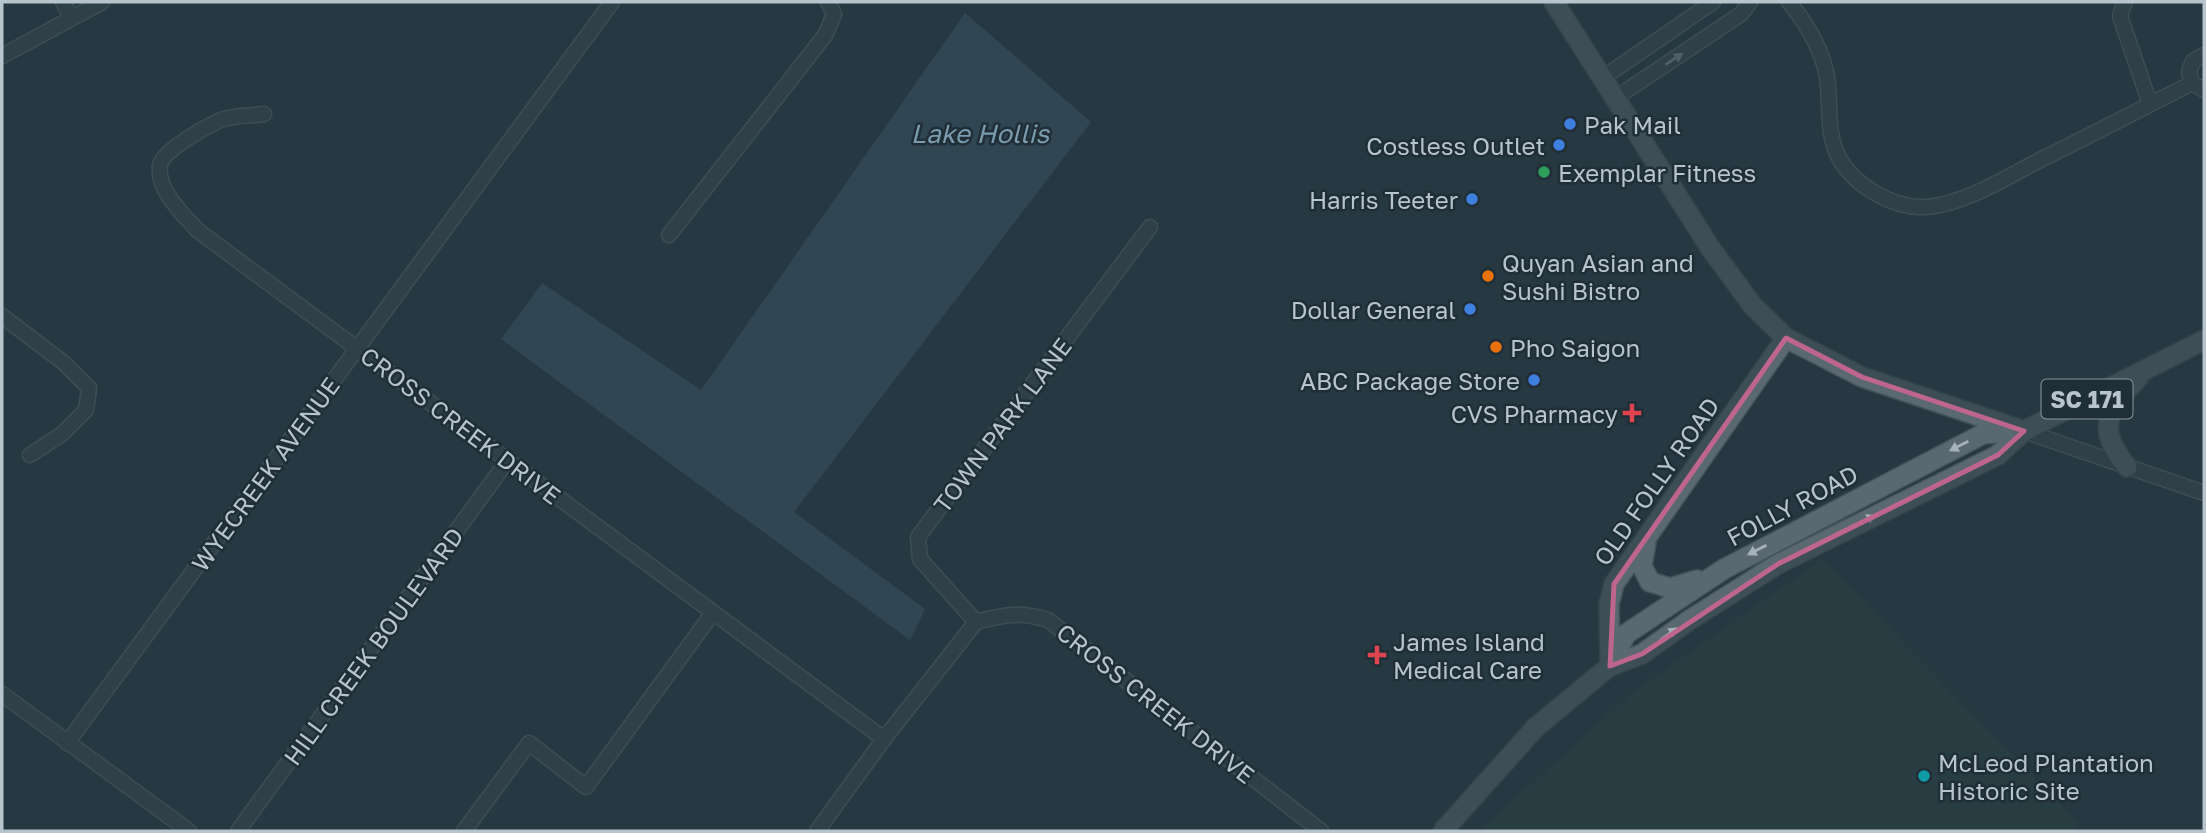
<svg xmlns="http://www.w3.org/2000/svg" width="2206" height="833" font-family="'Golos Text',sans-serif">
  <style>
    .green { fill: #294340 }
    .water { fill: #3c5868 }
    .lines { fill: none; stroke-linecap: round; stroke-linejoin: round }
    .minor-casing { stroke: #59676f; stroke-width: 17 }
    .major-casing { stroke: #45535b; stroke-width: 22 }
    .minor { stroke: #3b4951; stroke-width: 14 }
    .major { stroke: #5a6971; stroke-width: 19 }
    .oneway { fill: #808d94 }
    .oneway2 { fill: #a5b2b9 }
    .marked { fill: none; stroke: #be658d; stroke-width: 5; stroke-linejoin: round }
    .shop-dot { fill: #3f7fe0; stroke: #202f37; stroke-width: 2.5 }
    .leisure-dot { fill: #2e9e5b; stroke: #202f37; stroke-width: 2.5 }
    .food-dot { fill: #e8710a; stroke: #202f37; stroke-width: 2.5 }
    .health-dot { fill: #e0444e; stroke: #202f37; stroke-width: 2.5 }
    .culture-dot { fill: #0f9aa8; stroke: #202f37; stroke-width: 2.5 }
    .labels { text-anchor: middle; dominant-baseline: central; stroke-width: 5; stroke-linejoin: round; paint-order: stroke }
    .shield { fill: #202f37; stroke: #8a979f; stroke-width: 2 }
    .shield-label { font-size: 23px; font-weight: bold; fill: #b8c4cb }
    .poi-label { font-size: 24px; fill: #b8c4cb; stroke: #202f37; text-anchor: start }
    .street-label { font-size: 24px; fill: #b8c4cb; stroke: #202f37 }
    .water-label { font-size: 26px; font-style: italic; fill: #7a9bad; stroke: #202f37 }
  </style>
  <rect width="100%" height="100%" fill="#273842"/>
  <!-- green -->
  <path class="green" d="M1822 559 2080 824 2074 831H1479L1632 693Z"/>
  <!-- water -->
  <path class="water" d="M965 13 1091 122 794 512 925 609 910 640 501 339 542 283 701 390Z"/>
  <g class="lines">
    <defs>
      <g id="minor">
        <path d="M63 2 72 18"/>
        <path d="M1789 2C1807 24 1822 49 1827 77 1831 104 1826 131 1838 156 1853 185 1893 209 1926 207 1965 204 2005 178 2040 160 2091 135 2141 109 2192 83"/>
        <path d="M2125 2 2120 16 2150 104"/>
        <path d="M2204 55 2193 61 2189 72 2192 83 2204 90"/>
        <path d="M2 56 102 2"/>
        <path d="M1604 77 1713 2"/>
        <path d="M1617 97 1741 14 1750 2"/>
        <path d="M264 114C251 116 233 115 221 120 207 126 162 151 160 165 156 190 183 214 197 230L884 739"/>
        <path d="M669 235 826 34 834 14 828 2"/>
        <path d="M2 316 64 363 89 388 86 410 62 434 30 455"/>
        <path d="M2024 431 2204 493"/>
        <path d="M976 622 920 559 918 537 1150 227"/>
        <path d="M976 622C1003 615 1021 611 1048 620L1321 831"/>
        <path d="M2 694 189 831"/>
        <path d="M67 743 612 2"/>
        <path d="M238 831 508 460"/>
        <path d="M464 831 529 743 586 787 712 614"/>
        <path d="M817 831 884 739 976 622"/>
      </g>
      <g id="major">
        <path d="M1554 2 1711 249 1753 306 1786 338 1862 377 2024 431"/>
        <path d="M2127 467C2096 428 2106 412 2138 378"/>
        <path d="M1646 542 1642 566 1650 582 1670 588 1697 580"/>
        <path d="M1610 665 1609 604 1614 584 1786 338"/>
        <path d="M1610 666 1626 634 1724 569 1983 434 2016 431"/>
        <path d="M1443 831 1536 727 1610 666 1642 654 1691 619 1778 564 1998 455 2024 431 2204 340"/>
      </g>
    </defs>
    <!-- minor casing -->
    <use href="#minor" class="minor-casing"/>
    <!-- major casing -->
    <use href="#major" class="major-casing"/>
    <!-- minor -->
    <use href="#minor" class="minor"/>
    <!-- major -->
    <use href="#major" class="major"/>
  </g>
  <!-- one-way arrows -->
  <defs><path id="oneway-solid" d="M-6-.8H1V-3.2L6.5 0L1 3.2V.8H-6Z" transform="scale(1.75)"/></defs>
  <use class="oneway" href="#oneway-solid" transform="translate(1674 59) rotate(-34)"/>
  <g class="oneway2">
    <use href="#oneway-solid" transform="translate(1959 446) rotate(153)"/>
    <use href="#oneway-solid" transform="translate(1866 520) rotate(-26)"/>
    <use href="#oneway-solid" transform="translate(1757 550) rotate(153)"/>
    <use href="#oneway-solid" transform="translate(1669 634) rotate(-36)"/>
  </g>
  <!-- marked area -->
  <path d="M0 0H2206V833H0ZM1786 338 1862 377 2024 431 1998 455 1778 564 1642 654 1610 666 1614 584Z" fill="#273842" fill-opacity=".55" fill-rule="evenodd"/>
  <path class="marked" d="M1786 338 1862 377 2024 431 1998 455 1778 564 1642 654 1610 666 1614 584Z"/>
  <!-- markers -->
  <g class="shop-dot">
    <circle cx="1570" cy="124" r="7"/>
    <circle cx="1559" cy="145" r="7"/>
    <circle cx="1472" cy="199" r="7"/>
    <circle cx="1470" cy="309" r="7"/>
    <circle cx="1534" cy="380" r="7"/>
  </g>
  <circle class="leisure-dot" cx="1544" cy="172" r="7"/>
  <g class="food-dot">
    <circle cx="1488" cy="276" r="7"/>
    <circle cx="1496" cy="347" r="7"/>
  </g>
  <g class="health-dot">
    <path d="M1628.5 402.5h7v7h7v7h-7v7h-7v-7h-7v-7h7z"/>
    <path d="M1373.5 644.5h7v7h7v7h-7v7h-7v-7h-7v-7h7z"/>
  </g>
  <circle class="culture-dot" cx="1924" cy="776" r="7"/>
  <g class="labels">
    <!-- shield labels -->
    <rect class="shield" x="2041.5" y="379.5" width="91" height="39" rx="5"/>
    <g class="shield-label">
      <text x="2087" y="399">SC 171</text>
    </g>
    <!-- poi labels -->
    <g class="poi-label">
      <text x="1584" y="124">Pak Mail</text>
      <text x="1545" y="145" text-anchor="end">Costless Outlet</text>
      <text x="1558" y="172">Exemplar Fitness</text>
      <text x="1458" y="199" text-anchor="end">Harris Teeter</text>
      <text x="1502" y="262">Quyan Asian and<tspan x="1502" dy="28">Sushi Bistro</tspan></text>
      <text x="1456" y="309" text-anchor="end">Dollar General</text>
      <text x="1510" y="347">Pho Saigon</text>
      <text x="1520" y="380" text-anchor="end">ABC Package Store</text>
      <text x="1618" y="413" text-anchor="end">CVS Pharmacy</text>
      <text x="1393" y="641">James Island<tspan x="1393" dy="28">Medical Care</tspan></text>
      <text x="1938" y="762">McLeod Plantation<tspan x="1938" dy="28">Historic Site</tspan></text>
    </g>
    <!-- street labels -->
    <g class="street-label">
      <text transform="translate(461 425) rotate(37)">CROSS CREEK DRIVE</text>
      <text transform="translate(1002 425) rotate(-53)">TOWN PARK LANE</text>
      <text transform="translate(265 474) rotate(-54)">WYECREEK AVENUE</text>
      <text transform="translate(1656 481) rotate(-55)">OLD FOLLY ROAD</text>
      <text transform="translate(1792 505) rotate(-28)">FOLLY ROAD</text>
      <text transform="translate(373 646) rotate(-54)">HILL CREEK BOULEVARD</text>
      <text transform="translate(1156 703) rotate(38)">CROSS CREEK DRIVE</text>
    </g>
    <!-- water labels -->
    <g class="water-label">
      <text x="980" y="133">Lake Hollis</text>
    </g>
  </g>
  <!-- border -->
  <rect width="2206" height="833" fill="none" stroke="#b8c4cb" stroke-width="7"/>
</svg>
